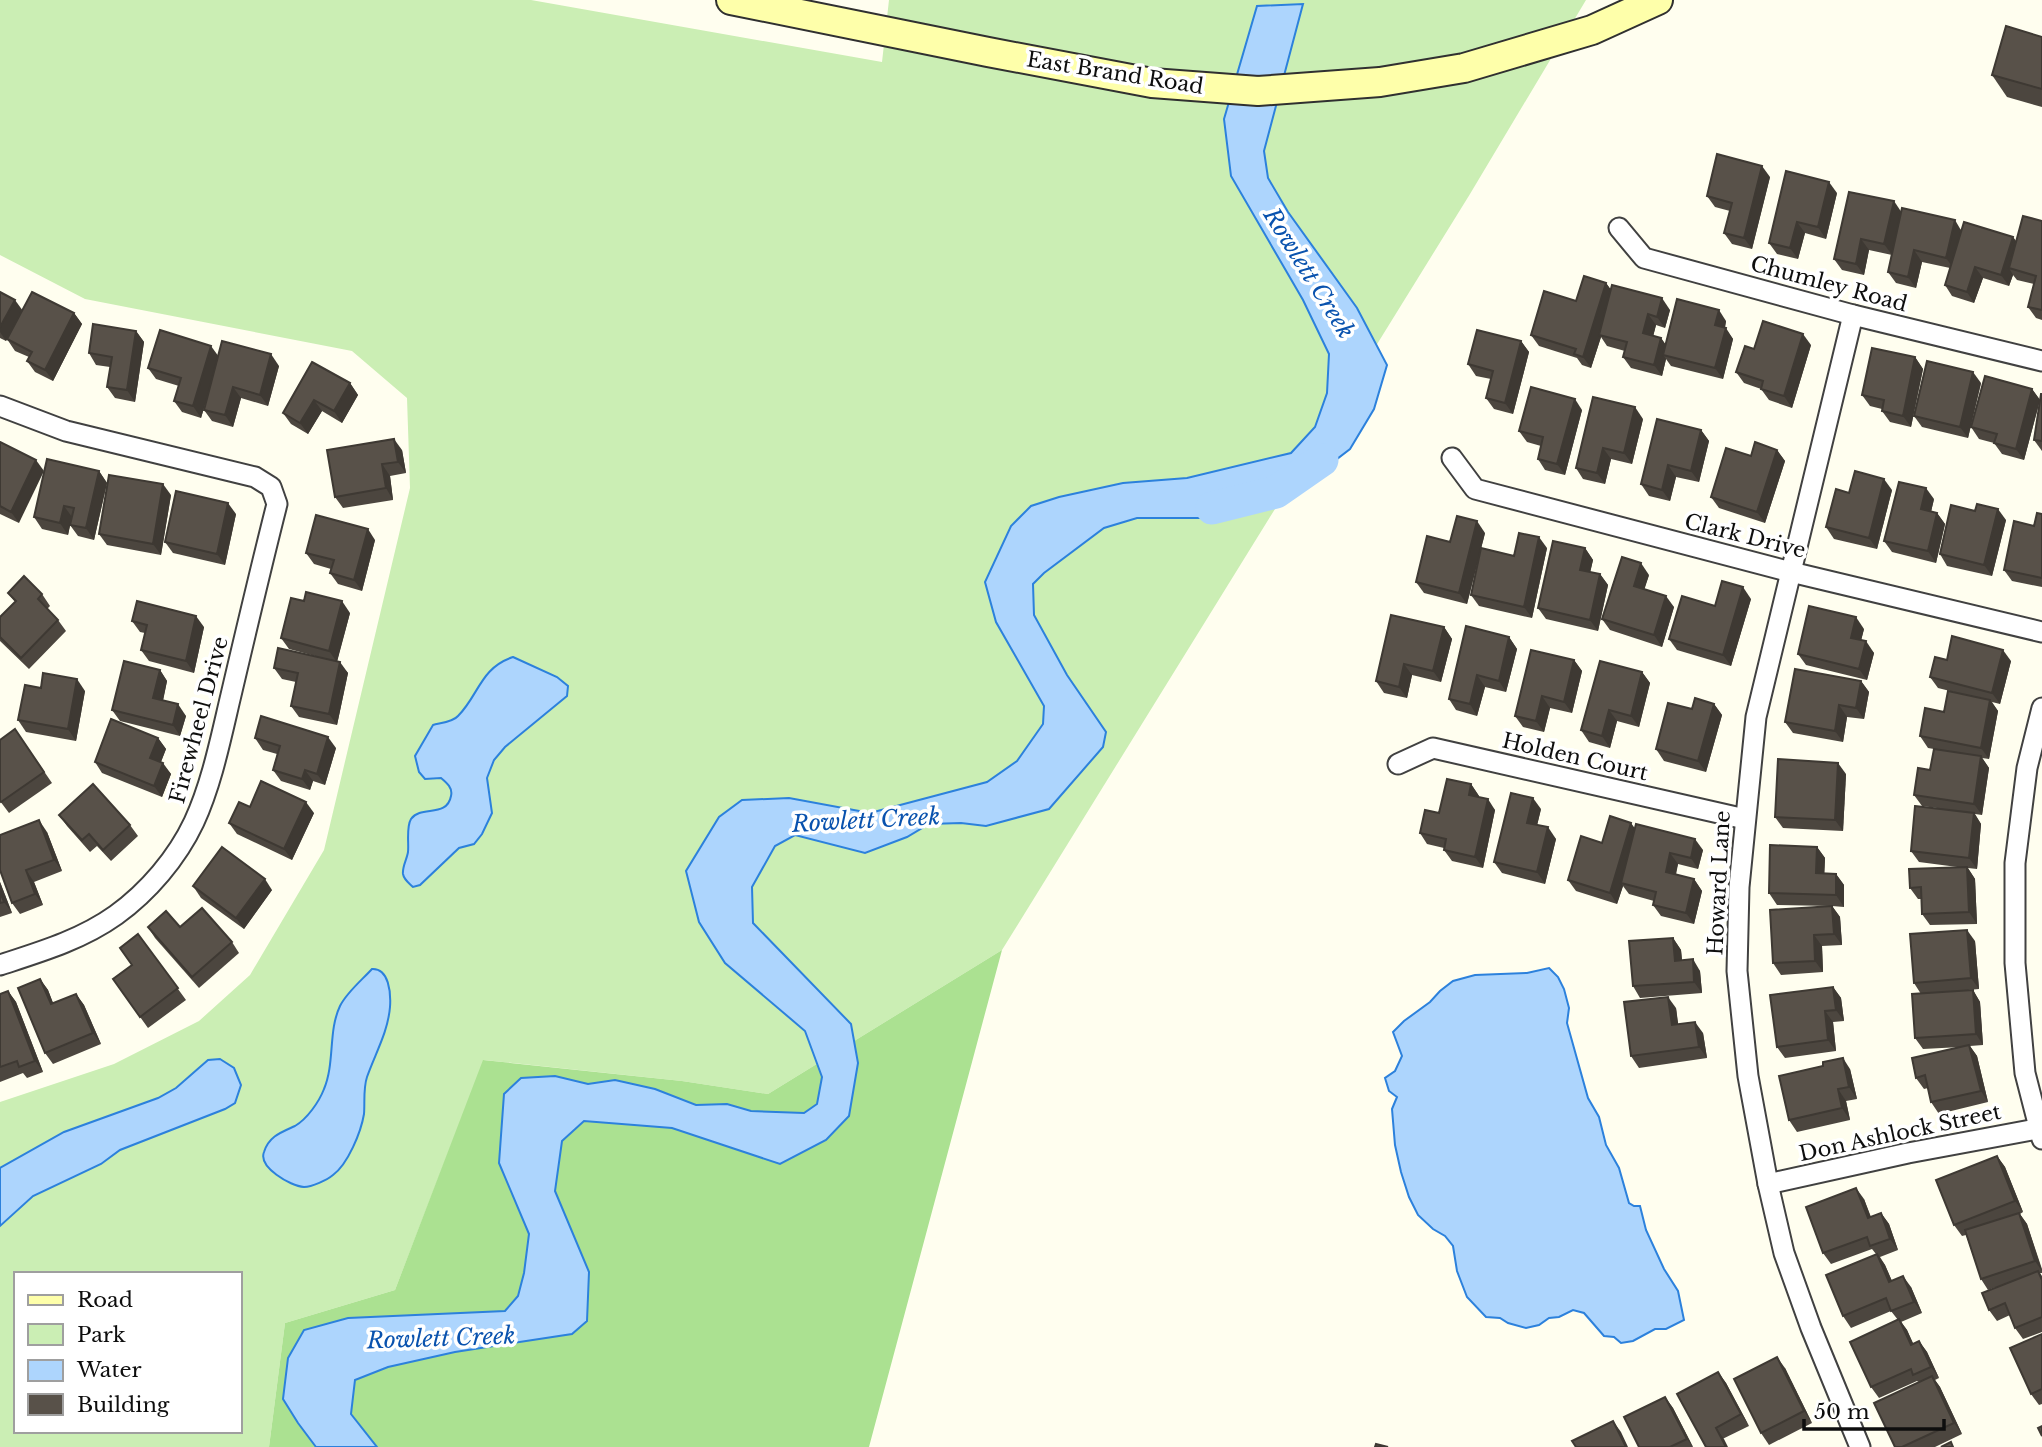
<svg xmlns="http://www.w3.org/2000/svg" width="2042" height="1447" font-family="'Libre Baskerville',serif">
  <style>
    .green { fill: #cbeeb4; fill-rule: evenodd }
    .forest { fill: #abe191 }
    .water { fill: #add5fd; stroke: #2c81dc; stroke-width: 2 }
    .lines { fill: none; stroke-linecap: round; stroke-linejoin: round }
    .river { stroke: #add5fd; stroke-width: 33 }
    .street-casing { stroke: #414141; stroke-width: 23 }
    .secondary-casing { stroke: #303030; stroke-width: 32 }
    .street { stroke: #fff; stroke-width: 19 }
    .secondary { stroke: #feffaa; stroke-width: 28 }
    .wall { fill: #4c463f }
    .shaded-wall { fill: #3e3933 }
    .building { fill: #585149; stroke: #3e3933; stroke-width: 2 }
    .labels { text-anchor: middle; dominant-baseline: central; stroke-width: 7; stroke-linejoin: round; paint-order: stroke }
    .street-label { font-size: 21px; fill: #0e0e0e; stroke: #fff }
    .water-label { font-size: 23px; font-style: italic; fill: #0952ae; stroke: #fff }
  </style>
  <rect width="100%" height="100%" fill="#fffeef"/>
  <!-- green -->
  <path class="green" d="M0 0H531L882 62 889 0H1586L1470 194 1002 950 768 1094 682 1081 484 1060 395 1290 285 1323 269 1447H0V1102L114 1064 199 1021 250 975 324 850 410 488 407 398 352 351 85 299 0 255ZM16 1274H240V1431H16Z"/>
  <!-- forest -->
  <path class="forest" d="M1002 950 869 1447H269L285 1323 395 1290 483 1060 682 1081 768 1094Z"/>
  <!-- water -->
  <g class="water">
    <path d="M1303 4 1264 151 1268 178 1288 212 1357 308 1387 365 1374 409 1350 449 1320 472 1202 518H1137L1104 528 1044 573 1033 584 1034 615 1067 675 1106 732 1103 747 1049 809 986 826 961 823 929 824 907 837 865 853 795 835 775 846 752 887 753 923 851 1024 858 1063 849 1116 826 1140 780 1164 672 1128 584 1121 562 1141 555 1191 589 1272 587 1321 572 1334 455 1352 388 1367 355 1380 351 1414 377 1447H316L298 1423 283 1399 288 1358 304 1330 348 1318 505 1311 518 1296 524 1273 529 1234 499 1163 504 1094 521 1078 555 1076 588 1084 615 1080 655 1089 696 1105 727 1104 751 1111 804 1113 817 1104 822 1077 805 1031 725 963 699 922 686 871 719 817 742 800 789 798 870 813 987 782 1017 761 1043 724 1044 706 996 622 985 582 1011 526 1031 506 1059 497 1123 483 1187 478 1291 453 1315 427 1327 393 1329 354 1303 300 1231 176 1224 119 1257 6Z"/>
    <path d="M513 657 557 677 568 686 567 696 505 747 494 760 487 778 492 813 482 834 474 844 459 848 420 885 413 887C409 883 404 880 403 874 402 867 407 859 408 852 409 843 406 827 411 819 421 805 447 818 451 796 453 788 447 783 441 778L425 779 419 772 415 756 433 725C440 723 453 722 458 716 479 695 480 668 513 657Z"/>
    <path d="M1549 968 1558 977 1564 989 1569 1008 1567 1023 1588 1098 1599 1117 1606 1145 1619 1168 1629 1203 1634 1206H1640L1646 1230 1664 1269 1678 1291 1684 1320 1666 1329H1655L1633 1341 1621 1343 1614 1337 1604 1336 1584 1313 1573 1310 1559 1317 1549 1318 1539 1325 1526 1328 1508 1323 1500 1318 1486 1317 1467 1297 1457 1271 1453 1246 1445 1236 1433 1229 1418 1215 1409 1197 1401 1172 1395 1145 1392 1109 1397 1097 1389 1091 1385 1078 1395 1071 1402 1056 1393 1032 1404 1021 1430 1002 1440 991 1453 981 1475 975 1527 973Z"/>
    <path d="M372 969C389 968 391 993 390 1007 388 1032 375 1054 367 1077 363 1089 365 1102 364 1114 361 1132 348 1164 333 1175 327 1180 312 1187 304 1187 290 1186 258 1167 264 1152 269 1136 282 1132 295 1126 307 1119 319 1102 324 1089 335 1063 328 1031 340 1006 347 992 362 980 372 969Z"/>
    <path d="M220 1059 234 1068 241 1085 235 1103 225 1109 120 1150 101 1164 33 1196 0 1226V1168L64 1132 158 1098 176 1088 208 1060Z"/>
  </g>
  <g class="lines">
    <!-- river -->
    <path class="river" d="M1212 508 1276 492 1322 460"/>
    <defs>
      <g id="street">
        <path d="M1619 228 1644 258 1853 315 2042 361"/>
        <path d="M1853 315 1756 717 1739 887 1737 971 1748 1076 1768 1184 1784 1253 1811 1328 1860 1447"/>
        <path d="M0 406 66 431 255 477 271 487 277 504C261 567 246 631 231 695 221 737 212 783 194 822 177 858 148 892 116 915 81 940 40 952 0 965"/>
        <path d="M1452 458 1475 489 1791 572 2042 632"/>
        <path d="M2042 708 2027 768 2015 863V963L2025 1073 2042 1139"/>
        <path d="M1398 764 1433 748 1745 819"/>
        <path d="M1768 1184 1908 1153 2042 1128"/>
      </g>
      <path id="secondary" d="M731 0 988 52 1152 83 1258 91 1380 82 1464 68 1592 30 1658 0"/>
    </defs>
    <!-- street casing -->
    <use href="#street" class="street-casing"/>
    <!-- secondary casing -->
    <use href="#secondary" class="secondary-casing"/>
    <!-- street -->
    <use href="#street" class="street"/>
    <!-- secondary -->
    <use href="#secondary" class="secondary"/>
  </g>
  <!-- wall -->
  <g class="wall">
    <path d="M2042 37V107L2007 97 1992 75Z"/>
    <path d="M1770 177 1752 249 1732 244 1724 233 1730 211 1715 207 1707 196Z"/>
    <path d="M1849 192 1902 213 1962 230 2013 237 2016 241 2042 221V320L2036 318 2028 307 2034 284 2017 280 2013 275 2009 286 1983 278 1974 303 1952 296 1945 285 1950 268 1922 262 1916 288 1896 283 1888 272 1892 255 1869 250 1864 275 1842 270 1834 259Z"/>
    <path d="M1837 193 1826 239 1805 233 1798 259 1777 254 1769 243Z"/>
    <path d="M1606 283 1611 290 1670 310 1665 328 1656 325 1653 336 1661 338 1666 345 1726 321 1725 328 1733 339 1723 379 1671 366 1666 359 1662 376 1631 368 1623 357 1625 351 1607 346 1601 337 1591 368 1582 365 1577 358 1539 346 1531 335 1576 301Z"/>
    <path d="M0 292 22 311 74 313 82 324 53 381 35 372 27 361 29 357 15 351 7 339 6 341 0 338Z"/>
    <path d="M136 331 144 342 135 402 115 398 107 387 110 367 96 365 89 353Z"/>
    <path d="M1521 341 1529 352 1513 414 1494 409 1486 398 1491 379 1476 376 1468 364Z"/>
    <path d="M1811 345 1792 408 1769 400 1761 389 1744 383 1736 372Z"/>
    <path d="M218 357 279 366 268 406 241 398 233 427 212 421 204 410 211 384 201 418 182 412 174 401 179 386 156 379 148 368Z"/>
    <path d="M1915 357 1923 369 1911 427 1890 422 1882 411V409L1870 406 1862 395Z"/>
    <path d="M350 383 358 395 342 423 322 411 308 434 291 424 283 413Z"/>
    <path d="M1981 383 1968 438 1922 427 1914 416Z"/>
    <path d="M2032 389 2040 400 2024 460 2002 454 1994 443 1979 439 1971 427Z"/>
    <path d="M2042 394V451L2034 440Z"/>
    <path d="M1582 410 1565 475 1545 470 1538 459 1541 446 1527 442 1519 431Z"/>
    <path d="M1643 419 1632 464 1611 459 1605 484 1583 479 1576 468Z"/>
    <path d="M1701 430 1709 441 1699 482 1676 477 1670 501 1649 496 1641 484Z"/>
    <path d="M0 442 19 523 0 514Z"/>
    <path d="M402 450 406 473 390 476 393 500 343 508 335 497Z"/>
    <path d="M1777 450 1785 461 1765 523 1719 508 1711 497 1751 456Z"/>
    <path d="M99 471 107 483 94 540 78 536 70 525 68 535 42 529 34 517Z"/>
    <path d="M1892 490 1877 549 1834 539 1826 527Z"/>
    <path d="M171 495 161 555 107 545 99 534Z"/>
    <path d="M1934 499 1931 512 1937 513 1945 524 1936 563 1892 552 1884 541Z"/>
    <path d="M1975 511 2006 520 1992 576 1947 566 1940 554Z"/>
    <path d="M236 514 225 565 173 553 165 542Z"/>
    <path d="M2042 514V587L2012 581 2004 570Z"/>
    <path d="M1485 533 1467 604 1424 593 1416 582 1450 542Z"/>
    <path d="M375 540 362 591 338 584 330 573 331 569 314 564 306 553Z"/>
    <path d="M1547 548 1532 618 1479 606 1471 595 1514 556Z"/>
    <path d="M1585 548 1593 560 1590 572 1600 574 1608 585 1598 631 1546 619 1538 608Z"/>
    <path d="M1649 575 1644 589 1674 607 1662 647 1610 630 1602 619Z"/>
    <path d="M8 593 42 594 50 606 47 609 58 620 66 631 29 669 0 641V617L15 602Z"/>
    <path d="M1751 599 1731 666 1677 650 1669 639 1715 606Z"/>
    <path d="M350 613 337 661 348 673 337 725 299 717 291 706 296 682 282 679 274 668 315 656 289 649 281 638Z"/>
    <path d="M132 621 204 627 194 673 149 661 141 650 145 633 140 632Z"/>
    <path d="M1444 627 1452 639 1441 682 1412 675 1407 698 1384 693 1376 681Z"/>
    <path d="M1864 629 1861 640 1874 653 1867 680 1806 665 1798 654Z"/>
    <path d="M1509 637 1517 649 1506 692 1485 687 1477 716 1456 710 1449 699Z"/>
    <path d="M1574 660 1582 671 1572 713 1550 708 1544 732 1523 727 1515 716Z"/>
    <path d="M1947 660 2011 661 2000 704 1992 702 1998 711 1989 759 1982 758 1989 768 1982 815 1975 814 1981 824 1977 869 1968 868 1975 879 1977 924 1930 925 1922 914 1921 899H1918L1910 888 1965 868 1919 862 1911 851 1937 808 1922 806 1914 795 1930 770 1940 750 1928 748 1920 736 1944 712 1958 693 1938 688 1930 677Z"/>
    <path d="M160 670 167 681 163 701 186 716 180 736 120 721 112 710Z"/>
    <path d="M1642 672 1650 683 1639 727 1617 721 1610 748 1589 742 1581 730Z"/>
    <path d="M1861 681 1869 692 1864 719 1847 717 1843 742 1793 733 1785 722Z"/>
    <path d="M41 688 85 691 76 741 26 732 18 720Z"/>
    <path d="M1714 704 1722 715 1706 772 1664 761 1656 749Z"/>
    <path d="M15 729 52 783 9 813 0 801Z"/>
    <path d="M158 738 166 749 161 762 171 774 162 797 102 773 95 762Z"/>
    <path d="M255 738 336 748 325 785 313 781 310 790 281 781 273 770 277 754 263 750Z"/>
    <path d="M1846 774 1843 831 1783 828 1775 817Z"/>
    <path d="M1471 784 1479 796V797L1495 810 1483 868 1452 861 1444 850V848L1427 844 1420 833 1439 813Z"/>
    <path d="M250 807 314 813 292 860 237 834 229 823Z"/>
    <path d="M1541 809 1537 825 1556 839 1545 884 1502 873 1494 862Z"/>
    <path d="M59 815 130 825 138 836 111 861 97 846 90 852 67 826Z"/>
    <path d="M1635 828 1703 850 1698 869 1678 864 1676 875 1694 879 1702 891 1694 924 1661 916 1653 905 1654 901 1629 894 1623 886 1617 904 1576 891 1568 880 1602 843Z"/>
    <path d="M47 832 62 871 34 882 43 905 20 914 12 903 0 870Z"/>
    <path d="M1817 847 1825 858 1824 874H1836L1844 885V907L1832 906 1840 917 1842 945 1822 946 1823 972 1781 975 1773 963 1831 906 1777 905 1769 893Z"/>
    <path d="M0 882 12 913 0 917Z"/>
    <path d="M193 886 272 890 244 929 201 898Z"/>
    <path d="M148 927H180L232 942 239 953 199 988 155 938Z"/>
    <path d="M138 934 186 1000 148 1028 113 979 132 965Z"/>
    <path d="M1673 938 1681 950 1682 960 1700 971 1702 993 1640 998 1633 986Z"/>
    <path d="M1975 941 1979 989 1925 994 1973 990 1980 1002 1983 1045 1970 1046 1977 1056 1988 1102 1939 1114 1931 1102 1928 1088 1924 1089 1916 1078 1961 1047 1923 1049 1915 1038 1921 994 1914 983Z"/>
    <path d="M40 979 48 990 53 1003 76 994 84 1005 101 1044 53 1064 45 1053Z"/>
    <path d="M1833 987 1841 998 1844 1021 1833 1022 1836 1051 1785 1058 1777 1047Z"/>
    <path d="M8 991 16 1002 43 1072 27 1078 23 1073 0 1082V994Z"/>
    <path d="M1676 1008 1678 1025 1703 1033 1707 1058 1639 1068 1631 1056Z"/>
    <path d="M1850 1069 1857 1099 1846 1101 1850 1120 1797 1132 1789 1120Z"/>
    <path d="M1997 1156 2005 1167 2023 1212 2020 1214 2027 1224 2042 1269V1273H2040L2042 1276V1332L2023 1339 2015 1328 2010 1315 1997 1321 1989 1310 1996 1287 1988 1290 1981 1279 1966 1235 1962 1236 1954 1225Z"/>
    <path d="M1864 1199 1871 1217 1881 1213 1889 1224 1898 1250 1880 1257 1885 1265 1892 1281 1911 1287 1922 1313 1901 1322 1907 1330 1913 1344 1919 1341 1927 1352 1939 1378 1935 1380 1940 1387 1962 1434 1935 1447H1895L1919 1382 1917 1381 1879 1398 1871 1387 1898 1320 1891 1311 1851 1328 1843 1316 1876 1254 1872 1249 1831 1264 1823 1253Z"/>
    <path d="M2042 1334V1405V1404L2039 1405 2031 1394Z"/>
    <path d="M1785 1368 1812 1423 1769 1445 1761 1433Z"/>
    <path d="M1718 1372 1726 1383 1749 1426 1706 1447Z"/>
    <path d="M1665 1397 1673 1408 1693 1447H1639Z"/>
  </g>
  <!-- shaded-wall -->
  <g class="shaded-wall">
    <path d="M1762 166 1770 177 1752 249 1744 238Z"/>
    <path d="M1829 182 1837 193 1826 239 1818 227Z"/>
    <path d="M1894 201 1902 213 1892 255 1884 244Z"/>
    <path d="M1955 220 1962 232 1954 269 1946 258Z"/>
    <path d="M1797 222 1805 233 1798 259 1790 248Z"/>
    <path d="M2013 237 2021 249 2009 268 2013 275 2009 286 2001 275Z"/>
    <path d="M1861 239 1869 250 1864 275 1856 264Z"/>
    <path d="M1914 250 1922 262 1916 288 1908 277Z"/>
    <path d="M1975 267 1983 278 1974 303 1967 292Z"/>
    <path d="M1606 283 1614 294 1599 335 1601 337 1591 368 1583 357Z"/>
    <path d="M1662 298 1670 310 1665 328 1657 317Z"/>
    <path d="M15 300 23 311 6 341 0 332V327Z"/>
    <path d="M1719 310 1726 321 1723 337 1715 325Z"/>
    <path d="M74 313 82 324 53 381 45 370Z"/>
    <path d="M1648 314 1656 325 1651 345 1643 333Z"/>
    <path d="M1726 328 1733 339 1723 379 1715 368Z"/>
    <path d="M136 331 144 342 135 402 127 390Z"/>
    <path d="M1803 334 1811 345 1792 408 1784 396Z"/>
    <path d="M1661 338 1669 350 1663 355 1666 359 1662 376 1654 365Z"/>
    <path d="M1521 341 1529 352 1513 414 1505 403Z"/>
    <path d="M211 346 219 357 201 418 193 406Z"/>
    <path d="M271 354 279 366 268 406 260 395Z"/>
    <path d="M1915 357 1923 369 1911 427 1903 416Z"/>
    <path d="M1973 372 1981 383 1968 438 1960 427Z"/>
    <path d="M350 383 358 395 342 423 334 411Z"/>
    <path d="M233 387 241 398 233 427 225 415Z"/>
    <path d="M2032 389 2040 400 2024 460 2016 449Z"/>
    <path d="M1575 399 1582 410 1565 475 1557 464Z"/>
    <path d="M314 400 322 411 308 434 300 423Z"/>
    <path d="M1635 407 1643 419 1632 464 1624 453Z"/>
    <path d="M1701 430 1709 441 1699 482 1691 471Z"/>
    <path d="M394 439 402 450 406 473 398 462Z"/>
    <path d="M1603 448 1611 459 1605 484 1597 473Z"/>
    <path d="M1777 450 1785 461 1765 523 1757 512Z"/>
    <path d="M36 460 44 471 19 523 11 512Z"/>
    <path d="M382 464 390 476 393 500 386 488Z"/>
    <path d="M1668 465 1676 477 1670 501 1662 490Z"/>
    <path d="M99 471 107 483 94 540 86 528Z"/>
    <path d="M1884 479 1892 490 1877 549 1869 538Z"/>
    <path d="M163 484 171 495 161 555 153 544Z"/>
    <path d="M1926 488 1934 499 1929 520 1921 509Z"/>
    <path d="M228 503 236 514 225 565 217 554Z"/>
    <path d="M64 506 72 517 68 535 60 523Z"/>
    <path d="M1998 509 2006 520 1992 576 1984 565Z"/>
    <path d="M1937 513 1945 524 1936 563 1928 551Z"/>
    <path d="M1477 521 1485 533 1467 604 1459 593Z"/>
    <path d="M368 529 375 540 362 591 354 580Z"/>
    <path d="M1539 537 1547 548 1532 618 1524 607Z"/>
    <path d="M1585 548 1593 560 1588 582 1580 570Z"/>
    <path d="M1641 563 1649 575 1642 597 1634 586Z"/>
    <path d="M1600 574 1608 585 1598 631 1590 620Z"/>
    <path d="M1743 587 1751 599 1731 666 1723 655Z"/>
    <path d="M1666 596 1674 607 1662 647 1654 635Z"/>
    <path d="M342 601 350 613 337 662 329 651Z"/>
    <path d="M196 616 204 627 194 673 186 661Z"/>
    <path d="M1856 617 1864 629 1859 649 1851 638Z"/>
    <path d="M1444 627 1452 639 1441 682 1433 671Z"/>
    <path d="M1509 637 1517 649 1506 692 1499 681Z"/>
    <path d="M1866 641 1874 653 1867 680 1859 669Z"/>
    <path d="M2003 650 2011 661 2000 704 1992 693Z"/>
    <path d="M1574 660 1582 671 1572 713 1564 702Z"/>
    <path d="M340 662 348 673 337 725 329 714Z"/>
    <path d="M1404 664 1412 675 1407 698 1399 687Z"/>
    <path d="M160 670 167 681 161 709 153 698Z"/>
    <path d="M1642 672 1650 683 1639 727 1631 716Z"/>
    <path d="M1477 675 1485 687 1477 716 1470 704Z"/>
    <path d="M77 679 85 691 76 741 68 729Z"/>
    <path d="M1861 681 1869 692 1864 719 1856 708Z"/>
    <path d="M1542 696 1550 708 1544 732 1536 721Z"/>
    <path d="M1990 700 1998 711 1989 759 1981 748Z"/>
    <path d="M178 704 186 716 180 736 173 725Z"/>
    <path d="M1714 704 1722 715 1706 772 1698 761Z"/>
    <path d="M1839 705 1847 717 1843 742 1835 731Z"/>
    <path d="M1609 710 1617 721 1610 748 1602 736Z"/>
    <path d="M328 737 336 748 325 785 317 774Z"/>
    <path d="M158 738 166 749 158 769 150 758Z"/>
    <path d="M1981 756 1989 768 1982 815 1974 804Z"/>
    <path d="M163 763 171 774 162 797 154 786Z"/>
    <path d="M1838 763 1846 774 1843 831 1835 820Z"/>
    <path d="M305 770 313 781 310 790 302 779Z"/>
    <path d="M1471 784 1479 796 1477 806 1469 795Z"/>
    <path d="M1533 798 1541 809 1535 834 1527 823Z"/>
    <path d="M1488 799 1495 810 1483 868 1475 857Z"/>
    <path d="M306 802 314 813 292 860 284 849Z"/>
    <path d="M1974 813 1981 824 1977 869 1969 858Z"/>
    <path d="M39 820 47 832 62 871 54 860Z"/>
    <path d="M1631 823 1639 834 1621 883 1623 886 1617 904 1610 893Z"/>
    <path d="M1548 827 1556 839 1545 884 1537 872Z"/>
    <path d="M1695 839 1703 850 1698 869 1691 858Z"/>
    <path d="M1817 847 1825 858 1824 885 1816 873Z"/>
    <path d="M1670 853 1678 864 1673 883 1666 872Z"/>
    <path d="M1967 867 1975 879 1977 924 1969 912Z"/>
    <path d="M26 870 34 882 43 905 35 894Z"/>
    <path d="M1836 874 1844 885V907L1836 895Z"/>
    <path d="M265 879 272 890 244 929 236 918Z"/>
    <path d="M1694 879 1702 891 1694 924 1686 913Z"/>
    <path d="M0 882 12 913 4 902 0 892Z"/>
    <path d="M1832 906 1840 917 1842 945 1834 934Z"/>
    <path d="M1967 930 1975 941 1979 989 1971 978Z"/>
    <path d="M1814 935 1822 946 1823 972 1815 961Z"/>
    <path d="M1673 938 1681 950 1683 972 1675 961Z"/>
    <path d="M1693 959 1700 971 1702 993 1694 982Z"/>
    <path d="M40 979 48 990 58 1016 51 1004Z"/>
    <path d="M1833 987 1841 998 1844 1021 1836 1010Z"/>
    <path d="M1973 990 1980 1002 1983 1045 1976 1034Z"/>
    <path d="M8 991 16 1002 43 1072 35 1061Z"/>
    <path d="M76 994 84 1005 101 1044 93 1033Z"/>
    <path d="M1668 997 1676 1008 1680 1037 1672 1025Z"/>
    <path d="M1825 1011 1833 1022 1836 1051 1828 1040Z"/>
    <path d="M1695 1022 1703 1033 1707 1058 1699 1047Z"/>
    <path d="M1969 1045 1977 1056 1988 1102 1981 1091Z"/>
    <path d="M1843 1058 1850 1069 1857 1099 1849 1087Z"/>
    <path d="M1838 1089 1846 1101 1850 1120 1842 1108Z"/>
    <path d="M1997 1156 2005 1167 2023 1212 2015 1201Z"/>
    <path d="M1856 1188 1864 1199 1875 1229 1868 1218Z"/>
    <path d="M1881 1213 1889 1224 1898 1250 1890 1239Z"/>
    <path d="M2019 1213 2027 1224 2042 1271 2035 1261Z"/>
    <path d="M1877 1254 1885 1265 1897 1293 1889 1282Z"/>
    <path d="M1903 1276 1911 1287 1922 1313 1914 1302Z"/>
    <path d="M1899 1319 1907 1330 1919 1356 1911 1345Z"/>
    <path d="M1919 1341 1927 1352 1939 1378 1931 1367Z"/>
    <path d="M1777 1357 1785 1368 1812 1423 1804 1411Z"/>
    <path d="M1718 1372 1726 1383 1749 1426 1741 1414Z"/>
    <path d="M1932 1376 1940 1387 1962 1434 1954 1423Z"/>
    <path d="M1665 1397 1673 1408 1693 1447 1687 1439Z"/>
    <path d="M1613 1421 1621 1432 1628 1447H1626Z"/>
    <path d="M1716 1428 1724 1439 1728 1447H1726Z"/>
  </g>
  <!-- building -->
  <g class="building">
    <path d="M2006 26 2042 37V89L1992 75Z"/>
    <path d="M1717 154 1762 166 1744 238 1724 233 1732 203 1707 196Z"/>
    <path d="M1786 171 1829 182 1818 227 1797 222 1790 248 1769 243Z"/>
    <path d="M1849 192 1894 201 1884 244 1861 239 1856 264 1834 259Z"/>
    <path d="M1902 208 1955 220 1946 258 1914 250 1908 277 1888 272Z"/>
    <path d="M2023 216 2042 221V310L2028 307 2036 276 2009 268Z"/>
    <path d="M1964 222 2013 237 2001 275 1975 267 1967 292 1945 285Z"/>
    <path d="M1584 276 1606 283 1583 357 1574 354 1576 349 1531 335 1544 291 1576 301Z"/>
    <path d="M1612 285 1662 298 1657 317 1648 314 1643 333 1661 338 1654 365 1623 357 1627 342 1599 335Z"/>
    <path d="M0 292 15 300 0 327Z"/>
    <path d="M32 292 74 313 45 370 27 361 32 352 7 339Z"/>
    <path d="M1677 299 1719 310 1715 325 1726 328 1715 368 1663 355Z"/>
    <path d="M1763 321 1803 334 1784 396 1761 389 1763 381 1736 372 1745 346 1754 349Z"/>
    <path d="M93 324 136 331 127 390 107 387 112 357 89 353Z"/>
    <path d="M160 330 211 346 193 406 174 401 181 378 148 368Z"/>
    <path d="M1477 330 1521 341 1505 403 1486 398 1493 371 1468 364Z"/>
    <path d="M222 341 271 354 260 395 233 387 225 415 204 410Z"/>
    <path d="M1872 348 1915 357 1903 416 1882 411 1884 400 1862 395Z"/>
    <path d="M1927 361 1973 372 1960 427 1914 416Z"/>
    <path d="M312 362 350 383 334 411 314 400 300 423 283 413Z"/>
    <path d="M1985 376 2032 389 2016 449 1994 443 1997 434 1971 427Z"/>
    <path d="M1531 387 1575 399 1557 464 1538 459 1543 437 1519 431Z"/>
    <path d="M2041 394H2042V441L2034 440Z"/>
    <path d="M1593 397 1635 407 1624 453 1603 448 1597 473 1576 468Z"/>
    <path d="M1657 419 1701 430 1691 471 1668 465 1662 490 1641 484Z"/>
    <path d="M394 439 398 462 382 464 386 488 335 497 327 450Z"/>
    <path d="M0 442 36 460 11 512 0 506Z"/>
    <path d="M1755 442 1777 450 1757 512 1711 497 1726 448 1751 456Z"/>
    <path d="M47 459 99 471 86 528 70 525 74 508 64 506 60 523 34 517Z"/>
    <path d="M1855 471 1884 479 1869 538 1826 527 1836 489 1849 493Z"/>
    <path d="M109 475 163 484 153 544 99 534Z"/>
    <path d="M1899 482 1926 488 1921 509 1937 513 1928 551 1884 541Z"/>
    <path d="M176 491 228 503 217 554 165 542Z"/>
    <path d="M1977 504 1998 509 1984 565 1940 554 1951 505 1975 511Z"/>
    <path d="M2037 513 2042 514V578L2004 570 2014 521 2034 526Z"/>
    <path d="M316 515 368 529 354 580 330 573 334 560 306 553Z"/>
    <path d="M1457 516 1477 521 1459 593 1416 582 1427 536 1450 542Z"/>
    <path d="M1519 533 1539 537 1524 607 1471 595 1481 548 1514 556Z"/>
    <path d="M1553 541 1585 548 1580 570 1600 574 1590 620 1538 608Z"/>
    <path d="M1622 557 1641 563 1634 586 1666 596 1654 635 1602 619Z"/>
    <path d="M24 576 42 594 38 599 58 620 21 658 0 637V617L16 601 8 593Z"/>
    <path d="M1722 581 1743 587 1723 655 1669 639 1682 596 1715 606Z"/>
    <path d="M306 592 342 601 329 651 281 638 291 598 304 601Z"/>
    <path d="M137 601 196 616 186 661 141 650 147 625 132 621Z"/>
    <path d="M1809 606 1856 617 1851 638 1866 641 1859 669 1798 654Z"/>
    <path d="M1391 615 1444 627 1433 671 1404 664 1399 687 1376 681Z"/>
    <path d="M1466 626 1509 637 1499 681 1477 675 1470 704 1449 699Z"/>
    <path d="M1952 636 2003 650 1992 693 1930 677 1935 657 1947 660Z"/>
    <path d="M278 648 340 662 329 714 291 706 298 673 274 668Z"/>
    <path d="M1531 650 1574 660 1564 702 1542 696 1536 721 1515 716Z"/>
    <path d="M124 661 160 670 153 698 178 704 173 725 112 710Z"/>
    <path d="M1600 661 1642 672 1631 716 1609 710 1602 736 1581 730Z"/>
    <path d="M1795 669 1861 681 1856 708 1839 705 1835 731 1785 722Z"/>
    <path d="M43 673 77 679 68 729 18 720 25 685 41 688Z"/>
    <path d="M1948 691 1990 700 1981 748 1920 736 1925 708 1944 712Z"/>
    <path d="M1695 698 1714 704 1698 761 1656 749 1668 703 1692 709Z"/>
    <path d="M261 716 328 737 317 774 305 770 302 779 273 770 280 746 255 738Z"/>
    <path d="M111 719 158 738 150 758 163 763 154 786 95 762Z"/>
    <path d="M15 729 44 772 1 802 0 801V740Z"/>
    <path d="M1934 749 1981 756 1974 804 1914 795 1918 768 1930 770Z"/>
    <path d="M1778 759 1838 763 1835 820 1775 817Z"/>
    <path d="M1447 779 1471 784 1469 795 1488 799 1475 857 1444 850 1446 839 1420 833 1425 810 1439 813Z"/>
    <path d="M261 781 306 802 284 849 229 823 239 802 250 807Z"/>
    <path d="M93 784 130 825 103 850 89 834 82 840 59 815Z"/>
    <path d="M1511 793 1533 798 1527 823 1548 827 1537 872 1494 862Z"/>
    <path d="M1915 806 1974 813 1969 858 1911 851Z"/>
    <path d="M1610 816 1631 823 1610 893 1568 880 1581 836 1602 843Z"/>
    <path d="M39 820 54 860 26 870 35 894 12 903 0 870V835Z"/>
    <path d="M1636 824 1695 839 1691 858 1670 853 1666 872 1694 879 1686 913 1653 905 1656 892 1621 883Z"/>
    <path d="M1770 845 1817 847 1816 873 1836 874V895L1769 893Z"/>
    <path d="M222 847 265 879 236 918 193 886Z"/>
    <path d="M1967 867 1969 912 1922 914 1921 887 1910 888 1909 869Z"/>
    <path d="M0 892 4 902 0 903Z"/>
    <path d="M1832 906 1834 934 1814 935 1815 961 1773 963 1770 910Z"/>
    <path d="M202 908 232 942 192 977 148 927 166 911 180 927Z"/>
    <path d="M1967 930 1971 978 1914 983 1910 934Z"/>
    <path d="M138 934 178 988 140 1017 113 979 132 965 120 948Z"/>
    <path d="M1673 938 1675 961 1693 959 1694 982 1633 986 1629 941Z"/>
    <path d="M40 979 51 1004 76 994 93 1033 45 1053 18 988Z"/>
    <path d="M1833 987 1836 1010 1825 1011 1828 1040 1777 1047 1770 995Z"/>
    <path d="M1973 990 1976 1034 1915 1038 1912 994Z"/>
    <path d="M8 991 35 1061 19 1067 17 1061 0 1067V994Z"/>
    <path d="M1668 997 1672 1025 1695 1022 1699 1047 1631 1056 1624 1002Z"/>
    <path d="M1969 1045 1981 1091 1931 1102 1925 1075 1916 1078 1912 1058Z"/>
    <path d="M1843 1058 1849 1087 1838 1089 1842 1108 1789 1120 1779 1076 1823 1066V1062Z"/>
    <path d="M1997 1156 2015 1201 1954 1225 1936 1180Z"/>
    <path d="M1856 1188 1868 1218 1881 1213 1890 1239 1870 1246 1867 1237 1823 1253 1806 1207Z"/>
    <path d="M2019 1213 2035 1261 1981 1279 1965 1230Z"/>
    <path d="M1877 1254 1889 1282 1903 1276 1914 1302 1891 1311 1886 1298 1843 1316 1826 1275Z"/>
    <path d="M2038 1271 2042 1280V1317L2015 1328 2005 1303 1989 1310 1982 1293Z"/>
    <path d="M1899 1319 1911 1345 1919 1341 1931 1367 1913 1375 1911 1369 1871 1387 1850 1342Z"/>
    <path d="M2042 1334V1389L2031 1394 2010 1348Z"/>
    <path d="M1777 1357 1804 1411 1761 1433 1734 1379Z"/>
    <path d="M1718 1372 1741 1414 1716 1428 1726 1447H1706L1677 1394Z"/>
    <path d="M1932 1376 1954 1423 1902 1447H1895L1874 1403Z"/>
    <path d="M1665 1397 1687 1439 1670 1447H1639L1624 1417Z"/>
    <path d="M1613 1421 1626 1447H1576L1572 1441Z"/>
    <path d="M2042 1426V1436L2038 1428Z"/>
    <path d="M1951 1442 1953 1447H1941Z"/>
    <path d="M1376 1444 1388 1447H1375Z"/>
  </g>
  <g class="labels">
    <!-- street labels -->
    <g class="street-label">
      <text transform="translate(1115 73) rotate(9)">East Brand Road</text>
      <text transform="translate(1829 284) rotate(15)">Chumley Road</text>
      <text transform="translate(1745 536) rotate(14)">Clark Drive</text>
      <text transform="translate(199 720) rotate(-75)">Firewheel Drive</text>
      <text transform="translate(1575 757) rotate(13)">Holden Court</text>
      <text transform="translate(1719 883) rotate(-87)">Howard Lane</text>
      <text transform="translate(1900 1133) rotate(-12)">Don Ashlock Street</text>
    </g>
    <!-- water labels -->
    <g class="water-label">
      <text transform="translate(1309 273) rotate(58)">Rowlett Creek</text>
      <text transform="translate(866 820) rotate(-3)">Rowlett Creek</text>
      <text transform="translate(441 1338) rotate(-2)">Rowlett Creek</text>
    </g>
  </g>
  <!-- legend -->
  <rect x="14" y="1272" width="228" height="161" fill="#ffffff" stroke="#9f9f9f" stroke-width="2"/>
  <rect x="28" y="1295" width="35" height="10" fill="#feffaa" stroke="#9f9f9f" stroke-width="2"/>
  <text x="77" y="1307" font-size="21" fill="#0e0e0e">Road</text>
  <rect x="28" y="1324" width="35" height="21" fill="#cbeeb4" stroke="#9f9f9f" stroke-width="2"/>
  <text x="77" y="1342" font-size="21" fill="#0e0e0e">Park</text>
  <rect x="28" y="1360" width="35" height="21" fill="#add5fd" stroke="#9f9f9f" stroke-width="2"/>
  <text x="77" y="1377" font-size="21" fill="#0e0e0e">Water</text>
  <rect x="28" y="1394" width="35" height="21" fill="#585149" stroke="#9f9f9f" stroke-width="2"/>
  <text x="77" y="1412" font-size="21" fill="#0e0e0e">Building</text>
  <!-- scale -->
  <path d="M1804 1419v10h140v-10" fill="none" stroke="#0e0e0e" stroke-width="3.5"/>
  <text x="1814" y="1419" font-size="21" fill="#0e0e0e" stroke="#ffffff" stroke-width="5" paint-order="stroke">50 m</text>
</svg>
